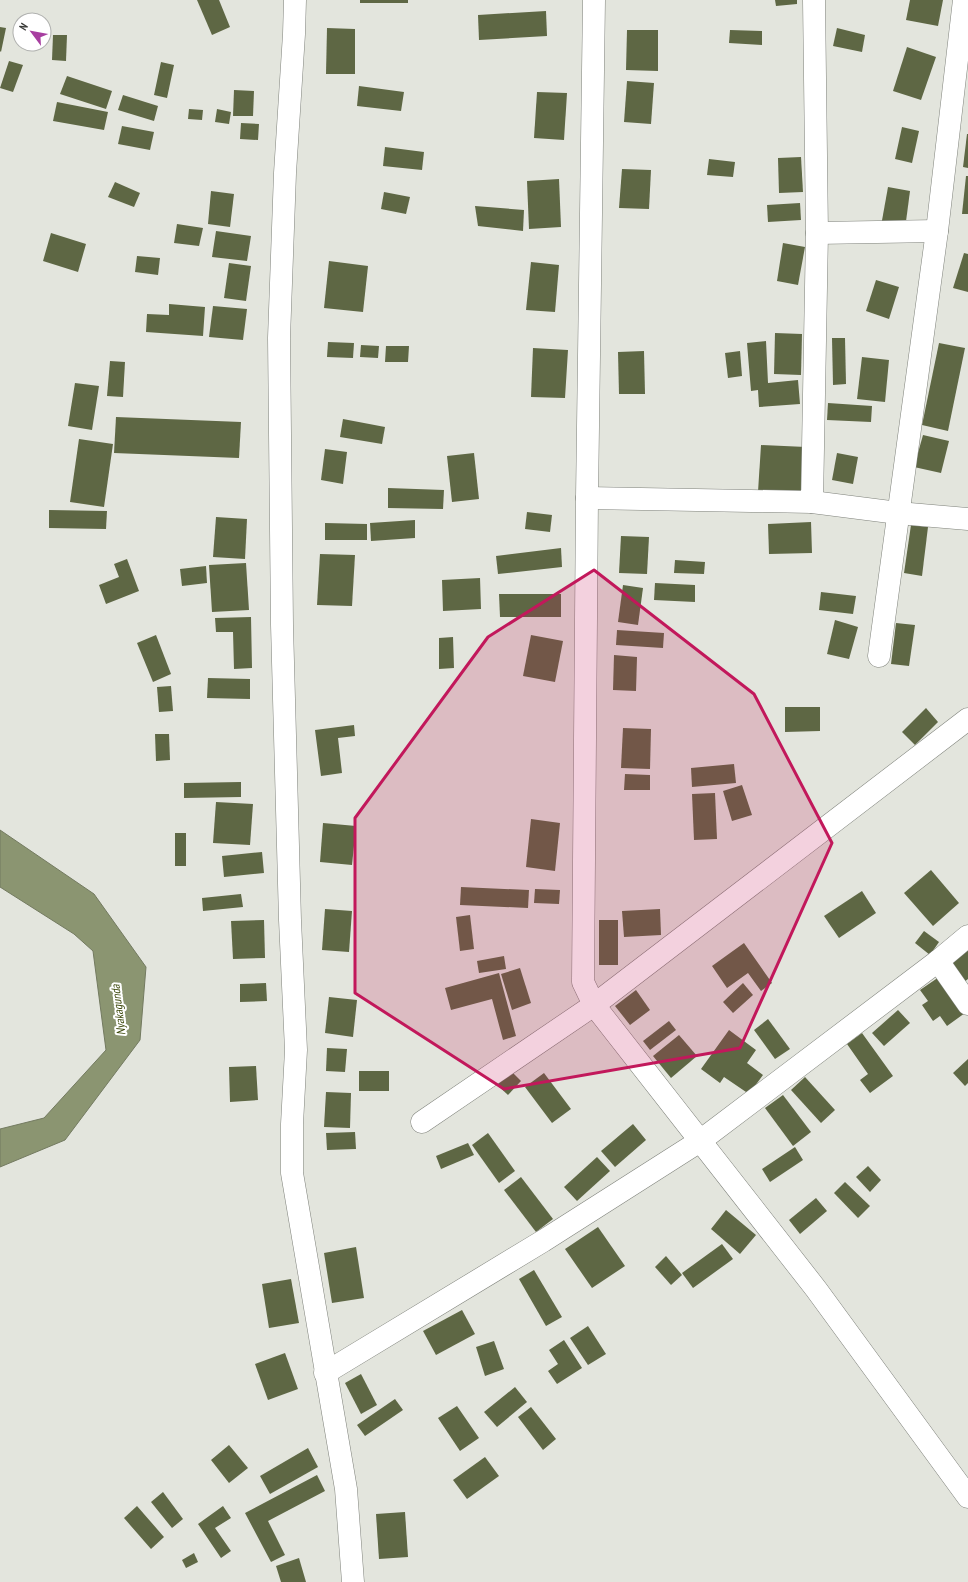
<svg xmlns="http://www.w3.org/2000/svg" width="968" height="1582" font-family="'PT Sans Narrow',sans-serif">
  <style>
    .water { fill: #8b9571; stroke: #737a60 }
    .building { fill: #5e6744 }
    .lines { fill: none; stroke-linecap: round; stroke-linejoin: round }
    .minor-casing { stroke: #7f827b; stroke-width: 23 }
    .minor { stroke: #fff; stroke-width: 22 }
    .marked { fill: #c2185b; fill-opacity: 0.2; stroke: #c2185b; stroke-width: 3; stroke-linejoin: round }
    .labels { text-anchor: middle; dominant-baseline: central; stroke-width: 4; stroke-linejoin: round; paint-order: stroke }
    .water-label { font-size: 12px; font-style: italic; fill: #3e4a0d; stroke: #fff }
  </style>
  <rect width="100%" height="100%" fill="#e3e5dd"/>
  <!-- water -->
  <path class="water" d="M0 830 94 894 146 967 140 1040 65 1140 0 1167V1129L44 1118 106 1050 93 951 74 934 0 887Z"/>
  <!-- building -->
  <g class="building">
    <path d="M197 0H219L230 27 212 35Z"/>
    <rect x="360" y="0" width="48" height="3"/>
    <path d="M775 0H797V4L776 6Z"/>
    <path d="M910 0H943L938 26 906 20Z"/>
    <path d="M546 11 547 36 479 40 478 15Z"/>
    <path d="M0 27 6 28 1 52 0 51Z"/>
    <path d="M327 28 355 29V74H326Z"/>
    <path d="M837 28 865 35 862 52 833 46Z"/>
    <path d="M627 30H658V71L626 70Z"/>
    <path d="M730 30 762 31V45L729 43Z"/>
    <path d="M53 35H67L66 61 52 60Z"/>
    <path d="M907 47 936 57 921 100 893 91Z"/>
    <path d="M9 61 23 65 13 92 0 88Z"/>
    <path d="M161 62 174 65 167 98 154 95Z"/>
    <path d="M67 76 112 91 106 109 60 94Z"/>
    <path d="M627 81 654 83 651 124 624 122Z"/>
    <path d="M359 86 404 92 401 111 357 106Z"/>
    <path d="M234 90 254 91 253 116H233Z"/>
    <path d="M537 92 567 93 564 140 534 138Z"/>
    <path d="M123 95 158 106 154 121 118 110Z"/>
    <path d="M57 102 108 112 104 130 53 121Z"/>
    <path d="M189 109 203 110 202 120 188 119Z"/>
    <path d="M217 109 231 112 229 124 215 122Z"/>
    <path d="M241 123 259 124 258 140 240 139Z"/>
    <path d="M122 126 154 132 150 150 118 144Z"/>
    <path d="M902 127 919 131 912 163 895 159Z"/>
    <path d="M967 134H968V168L963 167Z"/>
    <path d="M385 147 424 152 422 170 383 166Z"/>
    <path d="M801 157 803 192 779 193 778 158Z"/>
    <path d="M709 159 735 162 733 177 707 175Z"/>
    <path d="M622 169 651 170 649 209 619 208Z"/>
    <path d="M966 176H968V214H962Z"/>
    <path d="M559 179 561 227 529 229 527 181Z"/>
    <path d="M115 182 140 193 134 207 108 197Z"/>
    <path d="M888 187 910 191 905 229 881 226Z"/>
    <path d="M211 191 234 194 230 227 208 224Z"/>
    <path d="M384 192 410 197 406 214 381 209Z"/>
    <path d="M800 203 801 220 768 222 767 205Z"/>
    <path d="M475 206 524 210 523 231 478 226Z"/>
    <path d="M177 224 203 228 199 246 174 243Z"/>
    <path d="M216 231 251 236 247 261 212 257Z"/>
    <path d="M51 233 86 244 78 272 43 261Z"/>
    <path d="M783 243 805 247 798 285 777 281Z"/>
    <path d="M964 253 968 254V292L953 288Z"/>
    <path d="M137 256 160 258 158 275 135 272Z"/>
    <path d="M329 261 368 266 363 312 324 308Z"/>
    <path d="M531 262 559 265 555 312 526 310Z"/>
    <path d="M229 263 251 266 246 301 224 298Z"/>
    <path d="M876 280 899 287 889 319 866 311Z"/>
    <path d="M169 304 205 307 203 336 146 332 147 314 169 315Z"/>
    <path d="M213 306 247 309 243 340 209 337Z"/>
    <path d="M775 333 802 334 801 375 774 374Z"/>
    <path d="M832 338H845L846 384 833 385Z"/>
    <path d="M766 341 768 383 798 380 800 404 759 407 758 390 751 391 747 343Z"/>
    <path d="M328 342 354 343 353 358 327 357Z"/>
    <path d="M939 343 965 348 948 431 922 425Z"/>
    <path d="M361 345 379 346 378 358 360 357Z"/>
    <path d="M386 346H409L408 362H385Z"/>
    <path d="M533 348 568 350 565 398 531 397Z"/>
    <path d="M644 351 645 394H619L618 352Z"/>
    <path d="M740 351 742 376 728 378 725 353Z"/>
    <path d="M862 357 889 360 885 402 857 399Z"/>
    <path d="M110 361 125 362 123 397 107 396Z"/>
    <path d="M75 383 99 386 92 430 68 426Z"/>
    <path d="M828 403 872 406 871 422 827 420Z"/>
    <path d="M116 417 241 422 239 458 114 453Z"/>
    <path d="M343 419 385 427 382 444 340 437Z"/>
    <path d="M923 435 949 441 941 473 914 467Z"/>
    <path d="M79 439 113 444 104 507 70 502Z"/>
    <path d="M761 445 806 447 803 495 758 492Z"/>
    <path d="M325 449 347 452 343 484 321 480Z"/>
    <path d="M474 453 479 499 452 502 447 456Z"/>
    <path d="M837 453 858 457 853 484 832 480Z"/>
    <path d="M388 488 444 490 443 509 388 508Z"/>
    <path d="M49 510 107 511 106 529 49 528Z"/>
    <path d="M527 512 552 515 550 532 525 529Z"/>
    <path d="M216 517 247 519 245 559 213 557Z"/>
    <path d="M415 520V538L371 541 370 523Z"/>
    <path d="M811 522 812 553 769 554 768 524Z"/>
    <path d="M325 523 367 524V540H325Z"/>
    <path d="M911 525 928 527 922 576 904 573Z"/>
    <path d="M621 536 649 537 647 574 619 573Z"/>
    <path d="M561 548 562 567 498 574 496 556Z"/>
    <path d="M320 554 355 555 352 606 317 605Z"/>
    <path d="M127 559 139 591 106 604 99 585 119 577 114 564Z"/>
    <path d="M675 560 705 562 704 574 674 573Z"/>
    <path d="M246 563 249 610 212 612 209 565Z"/>
    <path d="M206 566 207 583 182 586 180 569Z"/>
    <path d="M480 578 481 609 443 611 442 580Z"/>
    <path d="M655 583 695 585V602L654 600Z"/>
    <path d="M623 585 643 588 638 625 618 622Z"/>
    <path d="M821 592 856 596 853 614 819 610Z"/>
    <path d="M499 594H561V617H500Z"/>
    <path d="M251 617 252 668 234 669 233 632H216L215 618Z"/>
    <path d="M835 620 858 627 849 659 827 654Z"/>
    <path d="M896 623 915 625 909 666 891 664Z"/>
    <path d="M617 630 664 633 663 648 616 645Z"/>
    <path d="M156 635 171 674 153 682 137 643Z"/>
    <path d="M531 635 563 641 555 682 523 676Z"/>
    <path d="M453 637 454 668 439 669V638Z"/>
    <path d="M614 655 637 657 636 691 613 690Z"/>
    <path d="M208 678 250 679V699L207 698Z"/>
    <path d="M171 686 173 711 159 712 157 687Z"/>
    <path d="M785 707H820V731L785 732Z"/>
    <path d="M926 708 938 722 915 745 902 732Z"/>
    <path d="M354 725 355 736 338 738 342 773 321 776 315 730Z"/>
    <path d="M623 728 651 729 650 769 621 768Z"/>
    <path d="M155 734H169L170 760 156 761Z"/>
    <path d="M734 764 736 783 692 787 691 768Z"/>
    <path d="M625 774 650 775V790H624Z"/>
    <path d="M241 782V797L184 798V783Z"/>
    <path d="M742 785 752 815 732 821 723 791Z"/>
    <path d="M715 793 717 839 694 840 692 794Z"/>
    <path d="M216 802 253 804 250 845 213 843Z"/>
    <path d="M531 819 560 823 555 871 526 867Z"/>
    <path d="M323 823 356 826 352 865 320 862Z"/>
    <rect x="175" y="833" width="11" height="33"/>
    <path d="M262 852 264 873 224 877 222 856Z"/>
    <path d="M931 870 959 903 933 926 904 893Z"/>
    <path d="M461 887 529 890 528 908 460 905Z"/>
    <path d="M535 889 560 890 559 904 534 903Z"/>
    <path d="M862 891 876 913 839 938 824 916Z"/>
    <path d="M241 894 243 907 203 911 202 898Z"/>
    <path d="M325 909 352 911 349 952 322 950Z"/>
    <path d="M660 909 661 935 624 937 622 911Z"/>
    <path d="M470 915 474 949 460 951 456 917Z"/>
    <path d="M264 920 265 958 233 959 231 921Z"/>
    <rect x="599" y="920" width="19" height="45"/>
    <path d="M924 931 939 942 930 955 915 943Z"/>
    <path d="M744 943 772 983 761 991 748 973 727 988 712 966Z"/>
    <path d="M968 949V979L964 982 949 963Z"/>
    <path d="M504 956 506 969 479 973 477 961Z"/>
    <path d="M520 968 531 1003 512 1010 501 974Z"/>
    <path d="M499 973 516 1036 503 1040 492 999 451 1010 445 988Z"/>
    <path d="M939 977 965 1013 947 1026 940 1016 933 1021 922 1005 928 1001 920 990Z"/>
    <path d="M266 983 267 1001 240 1002V984Z"/>
    <path d="M743 983 753 995 733 1013 723 1002Z"/>
    <path d="M636 990 650 1010 630 1025 615 1006Z"/>
    <path d="M329 997 357 1000 353 1037 325 1033Z"/>
    <path d="M898 1010 910 1023 884 1046 872 1033Z"/>
    <path d="M768 1019 790 1049 775 1059 754 1030Z"/>
    <path d="M669 1021 676 1030 650 1050 643 1041Z"/>
    <path d="M729 1030 756 1050 747 1063 763 1075 749 1094 724 1077 720 1083 701 1069Z"/>
    <path d="M862 1033 893 1076 870 1093 860 1080 868 1074 847 1044Z"/>
    <path d="M679 1035 697 1056 671 1078 653 1056Z"/>
    <path d="M327 1048 347 1049 345 1072 326 1071Z"/>
    <path d="M968 1059V1083L965 1086 953 1073Z"/>
    <path d="M256 1066 258 1100 230 1102 229 1067Z"/>
    <path d="M510 1070 521 1081 508 1095 496 1084Z"/>
    <rect x="359" y="1071" width="30" height="20"/>
    <path d="M544 1073 571 1109 552 1123 525 1087Z"/>
    <path d="M805 1077 835 1110 821 1123 791 1090Z"/>
    <path d="M326 1092 351 1093 350 1128 324 1127Z"/>
    <path d="M783 1095 811 1132 793 1146 765 1108Z"/>
    <path d="M633 1124 646 1140 615 1167 601 1151Z"/>
    <path d="M355 1132 356 1149 327 1150 326 1133Z"/>
    <path d="M488 1133 515 1171 499 1183 472 1145Z"/>
    <path d="M468 1143 474 1155 441 1169 436 1156Z"/>
    <path d="M795 1147 803 1160 770 1182 762 1169Z"/>
    <path d="M597 1157 610 1171 577 1201 564 1187Z"/>
    <path d="M868 1166 881 1180 870 1192 856 1177Z"/>
    <path d="M521 1177 553 1219 536 1232 504 1190Z"/>
    <path d="M845 1182 870 1206 858 1218 834 1193Z"/>
    <path d="M816 1198 827 1211 800 1234 789 1220Z"/>
    <path d="M726 1210 756 1235 740 1254 711 1229Z"/>
    <path d="M598 1227 625 1266 592 1288 565 1249Z"/>
    <path d="M722 1244 733 1259 693 1288 682 1273Z"/>
    <path d="M356 1247 364 1298 332 1303 324 1253Z"/>
    <path d="M666 1256 682 1275 671 1285 655 1267Z"/>
    <path d="M534 1270 562 1317 546 1326 519 1279Z"/>
    <path d="M291 1279 299 1323 269 1328 262 1284Z"/>
    <path d="M462 1310 475 1334 436 1355 423 1331Z"/>
    <path d="M588 1326 606 1354 588 1365 570 1338Z"/>
    <path d="M564 1340 582 1368 557 1384 548 1371 558 1364 549 1350Z"/>
    <path d="M494 1341 504 1369 485 1376 476 1347Z"/>
    <path d="M285 1353 298 1389 268 1400 255 1364Z"/>
    <path d="M361 1374 377 1405 361 1414 345 1383Z"/>
    <path d="M515 1387 527 1402 497 1427 484 1412Z"/>
    <path d="M395 1399 403 1410 365 1436 357 1425Z"/>
    <path d="M457 1406 479 1438 460 1451 438 1418Z"/>
    <path d="M531 1407 556 1439 543 1450 518 1417Z"/>
    <path d="M229 1445 248 1468 229 1483 211 1460Z"/>
    <path d="M308 1448 318 1467 270 1494 260 1476Z"/>
    <path d="M485 1457 499 1476 467 1499 453 1480Z"/>
    <path d="M317 1475 325 1491 268 1521 285 1555 271 1562 245 1513Z"/>
    <path d="M163 1492 183 1519 172 1528 151 1502Z"/>
    <path d="M137 1506 164 1537 151 1549 124 1518Z"/>
    <path d="M223 1506 231 1518 215 1528 231 1551 221 1558 198 1524Z"/>
    <path d="M405 1512 408 1557 379 1559 376 1514Z"/>
    <path d="M194 1553 198 1562 186 1568 182 1560Z"/>
    <path d="M299 1558 306 1582H281L276 1566Z"/>
  </g>
  <g class="lines">
    <defs>
      <g id="minor">
        <path d="M295 0 294 34 285 173 279 338 282 625 290 920 296 1050 292 1124V1173L346 1489 353 1582"/>
        <path d="M594 0 587 498 583 982 594 1005 816 1289 968 1497"/>
        <path d="M817 233 937 231"/>
        <path d="M587 498 812 502 817 233 814 0"/>
        <path d="M812 502 898 513 968 519"/>
        <path d="M879 656 937 231 964 0"/>
        <path d="M938 961 968 1004"/>
        <path d="M422 1122 594 1005 968 719"/>
        <path d="M325 1373 543 1241 700 1141 938 961 968 936"/>
      </g>
    </defs>
    <!-- minor casing -->
    <use href="#minor" class="minor-casing"/>
    <!-- minor -->
    <use href="#minor" class="minor"/>
  </g>
  <!-- marked area -->
  <path class="marked" d="M594 570 754 694 832 843 740 1048 504 1089 355 993V818L488 637Z"/>
  <g class="labels">
    <!-- water labels -->
    <g class="water-label">
      <text transform="translate(118 1010) rotate(-97)">Nyakagunda</text>
    </g>
  </g>
  <!-- north arrow -->
  <g transform="translate(32 32) rotate(302)"><circle r="19" fill="#ffffff" stroke="#b0b1af"/>
  <path d="M0-3L7 15L0 10L-7 15Z" fill="#a73ea0"/>
  <text y="-6" font-size="11" font-weight="bold" text-anchor="middle" fill="#3a3b38">N</text>
  </g>
</svg>
